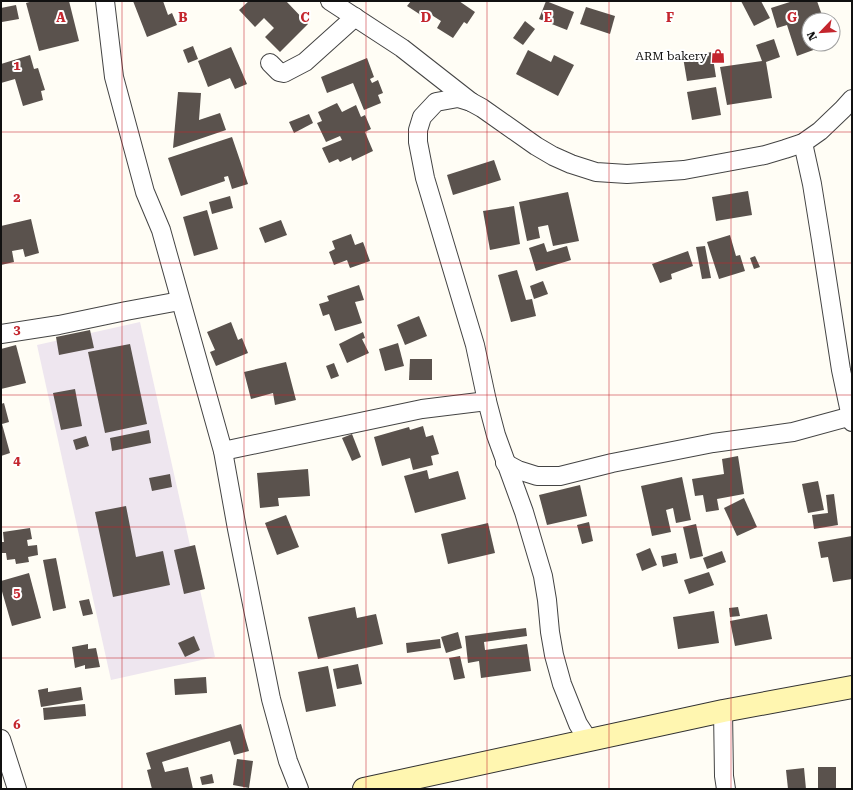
<svg xmlns="http://www.w3.org/2000/svg" width="853" height="790" font-family="'Roboto Serif',serif">
  <style>
    .industrial { fill: #eee6ef }
    .building { fill: #5a524d }
    .lines { fill: none; stroke-linecap: round; stroke-linejoin: round }
    .street-casing { stroke: #444; stroke-width: 20 }
    .secondary-casing { stroke: #333; stroke-width: 24 }
    .street { stroke: #fff; stroke-width: 18 }
    .secondary { stroke: #fff6b0; stroke-width: 22 }
    .grid { fill: none; stroke: #c4262e; stroke-width: 1; stroke-opacity: 0.55 }
    .labels { text-anchor: middle; dominant-baseline: central; stroke-width: 4; stroke-linejoin: round; paint-order: stroke }
    .poi-label { font-size: 12px; fill: #111; stroke: #fff; text-anchor: end }
    .grid-label { font-size: 13px; text-anchor: middle; font-weight: bold; fill: #c4262e; stroke: #fff; stroke-width: 4; stroke-linejoin: round; paint-order: stroke }
  </style>
  <rect width="100%" height="100%" fill="#fffdf5"/>
  <!-- industrial -->
  <path class="industrial" d="M140 322 215 657 111 680 37 345Z"/>
  <!-- building -->
  <g class="building">
    <path d="M33 1H69L79 41 39 51 26 3Z"/>
    <path d="M133 1H163L168 15 172 13 177 25 147 37Z"/>
    <path d="M249 1H286L308 24 280 52 265 37 274 28 264 18 255 27 239 10Z"/>
    <path d="M411 1H459L475 12 467 24 464 22 453 38 437 28 441 21 430 14 427 19 407 6Z"/>
    <path d="M546 1 574 12 567 30 539 19Z"/>
    <path d="M741 1H761L770 18 754 26Z"/>
    <path d="M793 1H817L822 15 818 16 819 20H809V44H827V45L797 56 787 25 777 28 771 8Z"/>
    <path d="M16 5 19 19 2 22 1 8Z"/>
    <path d="M586 7 615 16 610 34 580 24Z"/>
    <path d="M525 21 535 29 523 45 513 38Z"/>
    <path d="M774 39 780 57 766 62 772 98 727 105 720 67 762 61 756 45Z"/>
    <path d="M193 46 198 59 188 63 183 50Z"/>
    <path d="M231 47 247 84 235 89 230 78 208 87 198 61Z"/>
    <path d="M528 50 551 62 554 55 574 65 558 96 516 74Z"/>
    <path d="M712 52 716 77 687 81 683 57Z"/>
    <path d="M30 55 34 69 38 68 45 90 41 91 43 100 23 106 15 79 1 83V64Z"/>
    <path d="M367 58 374 77 370 79 372 83 378 80 383 93 378 95 381 103 364 110 353 83 327 93 321 77Z"/>
    <path d="M716 87 721 115 692 120 687 92Z"/>
    <path d="M178 92 201 93 199 120 220 113 226 130 173 148Z"/>
    <path d="M337 103 342 112 356 105 361 117 365 115 371 129 365 132 373 151 352 161 351 157 340 162 338 159 329 163 322 148 342 140 340 136 326 142 317 123 322 121 318 112Z"/>
    <path d="M309 114 313 123 294 133 289 122Z"/>
    <path d="M232 137 248 184 232 189 228 176 224 177 225 181 181 196 168 158Z"/>
    <path d="M494 160 501 180 453 195 447 175Z"/>
    <path d="M748 191 752 215 716 221 712 197Z"/>
    <path d="M568 192 579 241 553 246 548 225 538 227 540 238 527 241 519 202Z"/>
    <path d="M230 196 233 208 212 214 209 202Z"/>
    <path d="M514 206 520 244 490 250 483 211Z"/>
    <path d="M207 210 218 249 194 256 183 217Z"/>
    <path d="M31 219 39 253 25 257 23 249 12 251 14 262 1 265V226Z"/>
    <path d="M281 220 287 235 265 243 259 228Z"/>
    <path d="M351 234 355 245 363 242 370 261 350 268 347 260 334 265 329 252 335 249 332 241Z"/>
    <path d="M730 235 736 256 740 255 745 271 719 279 707 242Z"/>
    <path d="M544 243 547 252 567 246 571 260 536 271 529 248Z"/>
    <path d="M705 246 711 278 702 279 696 247Z"/>
    <path d="M688 251 693 266 671 274 672 279 660 283 652 264Z"/>
    <path d="M755 256 760 267 754 269 750 258Z"/>
    <path d="M517 270 526 300 532 299 536 316 511 322 498 275Z"/>
    <path d="M543 281 548 294 534 299 530 286Z"/>
    <path d="M359 285 364 300 355 302 362 323 335 331 329 314 323 316 319 304 329 301 327 296Z"/>
    <path d="M419 316 427 336 405 345 397 325Z"/>
    <path d="M231 322 238 340 242 338 248 353 216 366 210 352 215 350 207 332Z"/>
    <path d="M90 330 94 348 59 355 56 337Z"/>
    <path d="M363 332 365 338 362 339 369 353 347 363 339 344Z"/>
    <path d="M398 343 404 366 385 371 379 349Z"/>
    <path d="M130 344 147 424 105 433 88 352Z"/>
    <path d="M16 345 26 383 1 389V349Z"/>
    <path d="M410 359H432V380H409Z"/>
    <path d="M286 362 296 400 275 405 273 393 251 399 244 372Z"/>
    <path d="M334 363 339 376 331 379 326 366Z"/>
    <path d="M75 389 82 426 61 430 53 393Z"/>
    <path d="M4 403 9 422 2 424 10 453 1 456V404Z"/>
    <path d="M423 426 426 437 433 435 439 454 431 456 433 465 413 470 410 458 382 466 374 437 409 427 410 430Z"/>
    <path d="M149 430 151 443 112 451 110 438Z"/>
    <path d="M352 434 361 457 352 461 342 438Z"/>
    <path d="M86 436 89 446 76 450 73 440Z"/>
    <path d="M738 456 744 494 717 499 719 510 706 512 703 495 695 496 692 479 724 474 722 459Z"/>
    <path d="M308 469 310 496 278 498 279 506 260 508 257 473Z"/>
    <path d="M427 470 429 479 458 471 466 499 415 513 404 476Z"/>
    <path d="M170 474 172 487 152 491 149 478Z"/>
    <path d="M682 477 691 520 676 523 673 508 666 510 671 532 652 536 641 486Z"/>
    <path d="M818 481 824 510 808 513 802 484Z"/>
    <path d="M580 485 587 516 547 525 539 495Z"/>
    <path d="M834 494 838 525 814 529 812 515 828 513 826 495Z"/>
    <path d="M744 498 757 527 737 536 724 508Z"/>
    <path d="M126 506 136 557 163 551 170 585 113 597 95 512Z"/>
    <path d="M286 515 299 547 277 555 265 523Z"/>
    <path d="M589 522 593 541 582 544 577 525Z"/>
    <path d="M488 523 495 553 448 564 441 534Z"/>
    <path d="M696 524 703 556 690 559 683 527Z"/>
    <path d="M30 528 32 539 27 540 28 546 37 545 38 555 28 557 29 562 16 564 15 559 7 560 6 553H2L1 542H4L3 532Z"/>
    <path d="M852 536V579L833 582 828 557 821 558 818 542Z"/>
    <path d="M195 545 205 589 184 594 174 550Z"/>
    <path d="M650 548 657 565 642 571 636 554Z"/>
    <path d="M722 551 726 562 707 569 703 558Z"/>
    <path d="M676 553 678 563 663 567 661 556Z"/>
    <path d="M56 558 66 608 53 611 43 560Z"/>
    <path d="M709 572 714 585 689 594 684 580Z"/>
    <path d="M29 573 41 618 12 626 1 588V581Z"/>
    <path d="M89 599 93 614 83 616 79 601Z"/>
    <path d="M355 607 357 618 376 614 383 644 318 659 308 617Z"/>
    <path d="M738 607 740 616 730 617 729 608Z"/>
    <path d="M714 611 719 643 678 649 673 617Z"/>
    <path d="M767 614 772 639 735 646 730 621Z"/>
    <path d="M526 628 527 636 484 642 485 650 527 644 531 671 481 678 479 661 468 663 465 636Z"/>
    <path d="M458 632 462 648 446 653 441 637Z"/>
    <path d="M194 636 200 650 185 657 178 643Z"/>
    <path d="M440 639 441 648 407 653 406 643Z"/>
    <path d="M88 644V649L96 648 100 667 85 669V665L75 668 72 647Z"/>
    <path d="M460 656 465 678 454 680 449 658Z"/>
    <path d="M358 664 362 684 337 689 333 669Z"/>
    <path d="M328 666 336 706 306 712 298 672Z"/>
    <path d="M206 677 207 693 175 695 174 679Z"/>
    <path d="M81 687 83 700 41 707 38 690 48 688V692Z"/>
    <path d="M85 704 86 716 44 720 43 708Z"/>
    <path d="M241 724 249 751 234 755 230 741 162 762 165 772 188 767 193 789H152L147 770 151 769 146 753Z"/>
    <path d="M237 759 253 761 249 788 233 785Z"/>
    <rect x="818" y="767" width="18" height="22"/>
    <path d="M804 768 806 789H788L786 770Z"/>
    <path d="M212 774 214 783 202 785 200 777Z"/>
  </g>
  <g class="lines">
    <defs>
      <g id="street">
        <path d="M105 1 114 77 145 192 161 230 223 451 237 529 271 699 288 761 299 789"/>
        <path d="M330 1 402 48 471 102"/>
        <path d="M270 63 279 72 284 73 305 62 355 17"/>
        <path d="M803 143 812 184 821 240 841 370 852 422"/>
        <path d="M1 334 59 325 126 311 180 301"/>
        <path d="M223 451 422 409 487 401"/>
        <path d="M505 463 518 470 537 476H560L612 463 713 443 793 432 852 416"/>
        <path d="M723 711 724 776 726 789"/>
        <path d="M1 739 17 789"/>
        <path d="M589 741 578 724 562 684 554 655 550 632 547 600 543 576 524 512 496 435 487 401 475 345 425 178 418 142V130L422 117 436 102 458 98 471 102 482 108 536 146 553 156 571 164 596 172 627 174 684 170 765 155 785 149 803 143 820 131 843 109 852 99"/>
      </g>
      <path id="secondary" d="M364 789 723 711 852 687"/>
    </defs>
    <!-- street casing -->
    <use href="#street" class="street-casing"/>
    <!-- secondary casing -->
    <use href="#secondary" class="secondary-casing"/>
    <!-- street -->
    <use href="#street" class="street"/>
    <!-- secondary -->
    <use href="#secondary" class="secondary"/>
  </g>
  <!-- grid -->
  <path class="grid" d="M122 1V789M244 1V789M366 1V789M487 1V789M609 1V789M731 1V789M1 132H852M1 263H852M1 395H852M1 527H852M1 658H852"/>
  <!-- icons -->
  <defs>
    <symbol id="shop-bare" viewBox="-9 -9 18 18"><path d="M-5-2.5h2.3a2.7 3.5 0 0 1 5.4 0H5L5.5 6h-11ZM-1.5-2.5h3a1.5 2.3 0 0 0-3 0Z" fill="#c4262e" stroke="#fff" stroke-width="2.5" paint-order="stroke"/></symbol>
  </defs>
  <g fill-rule="evenodd">
    <use href="#shop-bare" x="708" y="46" width="20" height="20"/>
  </g>
  <g class="labels">
    <!-- poi labels -->
    <g class="poi-label">
      <text x="707" y="56">ARM bakery</text>
    </g>
  </g>
  <g class="grid-label">
    <text x="61" y="22">A</text>
    <text x="183" y="22">B</text>
    <text x="305" y="22">C</text>
    <text x="426" y="22">D</text>
    <text x="548" y="22">E</text>
    <text x="670" y="22">F</text>
    <text x="792" y="22">G</text>
    <text x="17" y="70">1</text>
    <text x="17" y="202">2</text>
    <text x="17" y="334">3</text>
    <text x="17" y="465">4</text>
    <text x="17" y="597">5</text>
    <text x="17" y="729">6</text>
  </g>
  <!-- border -->
  <rect width="853" height="790" fill="none" stroke="#111111" stroke-width="4"/>
  <!-- north arrow -->
  <g transform="translate(821 32) rotate(245)"><circle r="19" fill="#ffffff" stroke="#a0a0a0"/>
  <path d="M0-3L7 15L0 10L-7 15Z" fill="#c4262e"/>
  <text y="-6" font-size="11" font-weight="bold" text-anchor="middle" fill="#111111">N</text>
  </g>
</svg>
